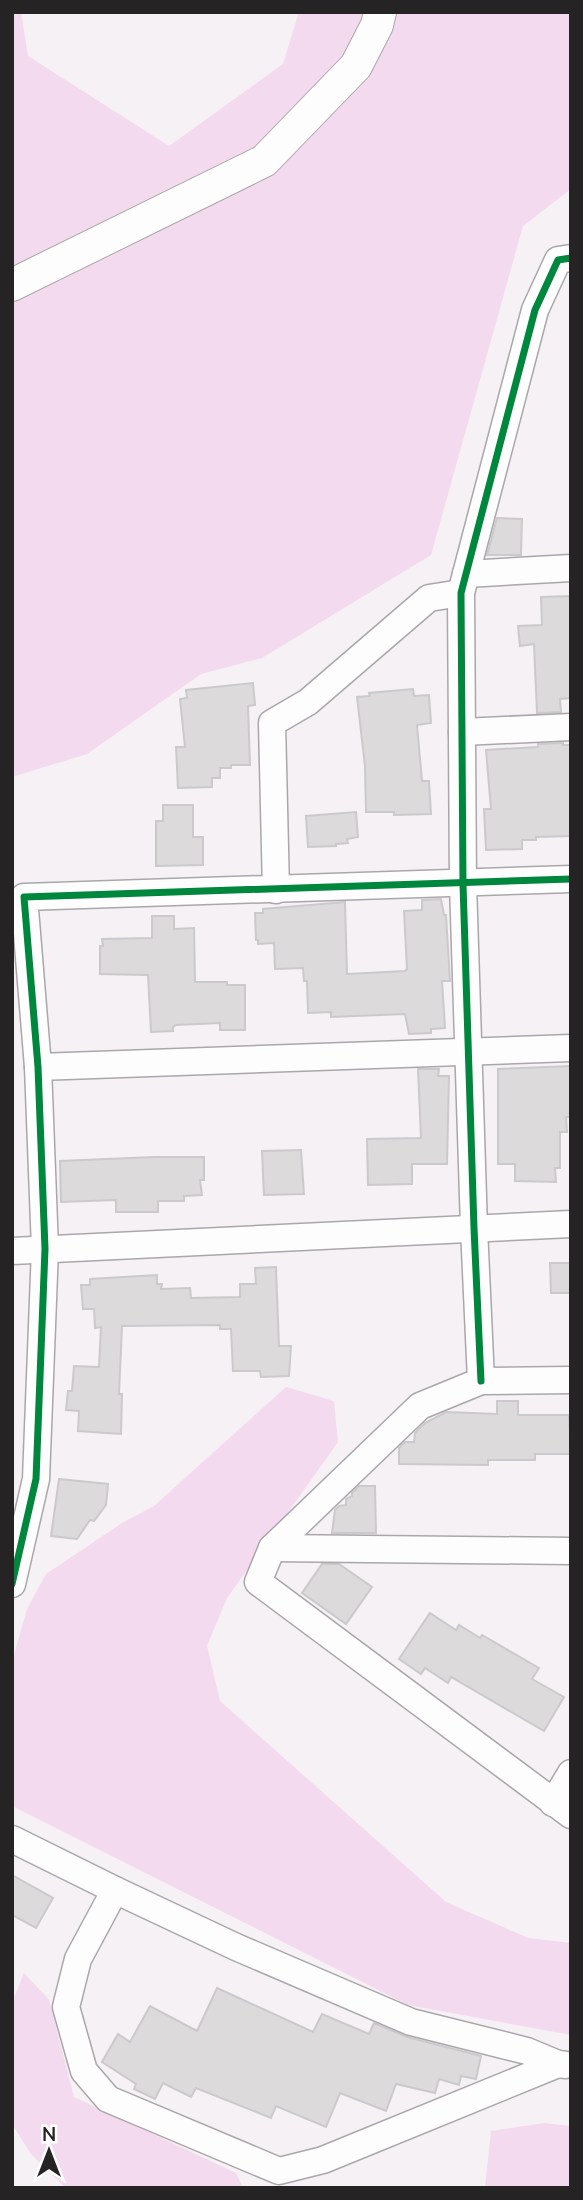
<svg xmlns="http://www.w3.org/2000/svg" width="583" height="2200" font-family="'Nunito Sans',sans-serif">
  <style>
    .green { fill: #f4daee }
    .building { fill: #dddadc; stroke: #ccc9cc; stroke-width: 2 }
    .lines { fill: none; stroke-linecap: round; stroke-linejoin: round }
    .minor-casing { stroke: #aaa7aa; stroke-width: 29 }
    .tertiary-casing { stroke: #aaa7aa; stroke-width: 34 }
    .minor { stroke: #fefdfd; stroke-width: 26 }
    .tertiary { stroke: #fefdfd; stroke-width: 32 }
    .cycleway-casing { stroke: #fff; stroke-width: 11 }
    .cycleway { stroke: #00873e; stroke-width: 7 }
  </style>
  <rect width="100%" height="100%" fill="#f5f1f4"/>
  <!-- green -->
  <g class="green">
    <path d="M12 12H21L28 56 169 146 283 64 299 12H571V189L523 226 431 555 262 658 201 674 87 754 12 777Z"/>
    <path d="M286 1387 334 1401 338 1442 227 1598 207 1646 220 1701 446 1902 528 1938 571 1943V2035L408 2005 12 1806V1662L27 1609 46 1574 122 1523 154 1506Z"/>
    <path d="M24 1973 49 2000 74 2097 236 2173 243 2188H66L31 2154 12 2124V2003Z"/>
    <path d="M544 2123 571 2126V2188H485L491 2131Z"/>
  </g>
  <!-- building -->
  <g class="building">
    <path d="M497 518 522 519 521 555H487Z"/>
    <path d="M571 596V698L560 699 561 712 537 713 534 644 520 646 518 626 542 625 541 597Z"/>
    <path d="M253 683 255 705 248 706 250 765H231V768H220V778H212V787L178 788 176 747H185L180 699 187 698 186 690Z"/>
    <path d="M413 689 414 696 429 695 431 723 417 725 422 781H429L431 814 394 815V812H366L365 766 357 697 370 696 369 693Z"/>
    <path d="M563 743V745H571V836L536 837V840H522V849L486 850 484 809H491L486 750 538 747V744Z"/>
    <path d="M163 805H193V837H203V865L156 866V821H163Z"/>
    <path d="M356 812 358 837 347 839 348 843 336 844V846L308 847 306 816Z"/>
    <path d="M441 899 444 915H446L450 981H442L445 1028 431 1029V1033L409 1034 405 1014 331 1017V1012L308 1013 307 981H304L303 968 275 969 274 943 258 944V940H256L255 913H263V909L345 902 347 974 405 971 407 969 404 911 422 910V900Z"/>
    <path d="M152 916H174V929L194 928 195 982H227V985H245V1030H220V1023L176 1025 173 1027V1031L151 1032 148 975 100 974V946H103L102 939 152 938Z"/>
    <path d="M571 1066V1117H566L567 1132H560V1168H555L556 1182 515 1181V1164H498V1069Z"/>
    <path d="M418 1069H439L438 1076H449L447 1164H412V1184L368 1185 367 1139 421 1138Z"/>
    <path d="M301 1150 304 1194 264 1195 262 1151Z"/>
    <path d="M155 1157H204V1180H200L202 1195 184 1196V1201H158V1212H116V1200L61 1202 60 1161Z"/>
    <path d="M550 1263H571V1293H551Z"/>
    <path d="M276 1267 279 1346H291L289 1376 261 1377 260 1371H233L231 1329H220V1325L122 1326 119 1394H122L121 1434 78 1431 79 1411 66 1410 68 1391H72L74 1366 99 1367 101 1327 95 1328 94 1309H83L81 1285H90V1279L157 1275V1284H162L161 1289 190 1288 191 1298 240 1297V1284H256L255 1268Z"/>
    <path d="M497 1401H518V1415H569L571 1454H535V1460H488V1465L399 1464V1448L405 1442H414L415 1433 425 1423 446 1412 497 1414Z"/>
    <path d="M59 1479 108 1484 106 1505 94 1521 90 1520 77 1539 51 1536Z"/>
    <path d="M359 1486H375L376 1533H332L335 1510 339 1506 346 1505V1499L352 1496V1493Z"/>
    <path d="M322 1564H339L372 1587 346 1624 302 1593Z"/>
    <path d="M430 1613 456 1630 459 1625 480 1638 482 1635 539 1668 532 1679 564 1697 544 1731 451 1677 448 1683 425 1668 421 1674 399 1659Z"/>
    <path d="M12 1875 53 1898 36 1928 12 1915Z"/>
    <path d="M217 1988 313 2032 322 2014 369 2034 374 2023 407 2037 481 2056 476 2079 461 2076 459 2085 439 2079 435 2093 396 2084 386 2111 340 2093 326 2127 276 2106 271 2118 196 2088 191 2097 163 2083 155 2099 134 2089 136 2084 102 2062 118 2034 130 2042 150 2006 197 2031Z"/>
  </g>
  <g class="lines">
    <defs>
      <g id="minor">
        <path d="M466 574 571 568"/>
        <path d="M462 732 571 727"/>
        <path d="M276 890 272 723 308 702 429 598 461 593"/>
        <path d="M38 1067 571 1048"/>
        <path d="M12 1251 571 1224"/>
        <path d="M571 1380 481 1381 420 1406 272 1548 258 1582 571 1815"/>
        <path d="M481 1381 474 1228 463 884 461 593 535 310 558 260 571 258"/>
        <path d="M272 1548 571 1551"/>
        <path d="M12 1584 36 1479 45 1249 38 1067 24 897 571 879"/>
        <path d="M553 1803 571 1773"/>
        <path d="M12 1839 115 1890 236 1947 411 2022 527 2051 558 2064 566 2065"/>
        <path d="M115 1890 78 1959 66 2007 84 2071 108 2099 279 2171 323 2160 558 2064"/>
      </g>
      <path id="tertiary" d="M12 285 264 161 356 66 377 25 380 12"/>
    </defs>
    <!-- minor casing -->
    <use href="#minor" class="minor-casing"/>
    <!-- tertiary casing -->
    <use href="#tertiary" class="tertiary-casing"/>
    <!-- minor -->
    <use href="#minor" class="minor"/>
    <!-- tertiary -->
    <use href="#tertiary" class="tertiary"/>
    <defs>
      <g id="cycleway">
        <path d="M481 1381 474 1228 463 884 461 593 535 310 558 260 571 258"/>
        <path d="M12 1584 36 1479 45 1249 38 1067 24 897 571 879"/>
      </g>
    </defs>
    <!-- cycleway casing -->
    <use href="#cycleway" class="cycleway-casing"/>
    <!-- cycleway -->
    <use href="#cycleway" class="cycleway"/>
  </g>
  <!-- border -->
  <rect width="583" height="2200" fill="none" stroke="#262325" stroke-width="28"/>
  <!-- north arrow -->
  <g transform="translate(49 2151)" stroke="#ffffff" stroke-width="5" paint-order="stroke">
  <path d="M0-5L12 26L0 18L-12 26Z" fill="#262325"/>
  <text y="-10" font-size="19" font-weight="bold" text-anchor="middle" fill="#262325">N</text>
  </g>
</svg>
